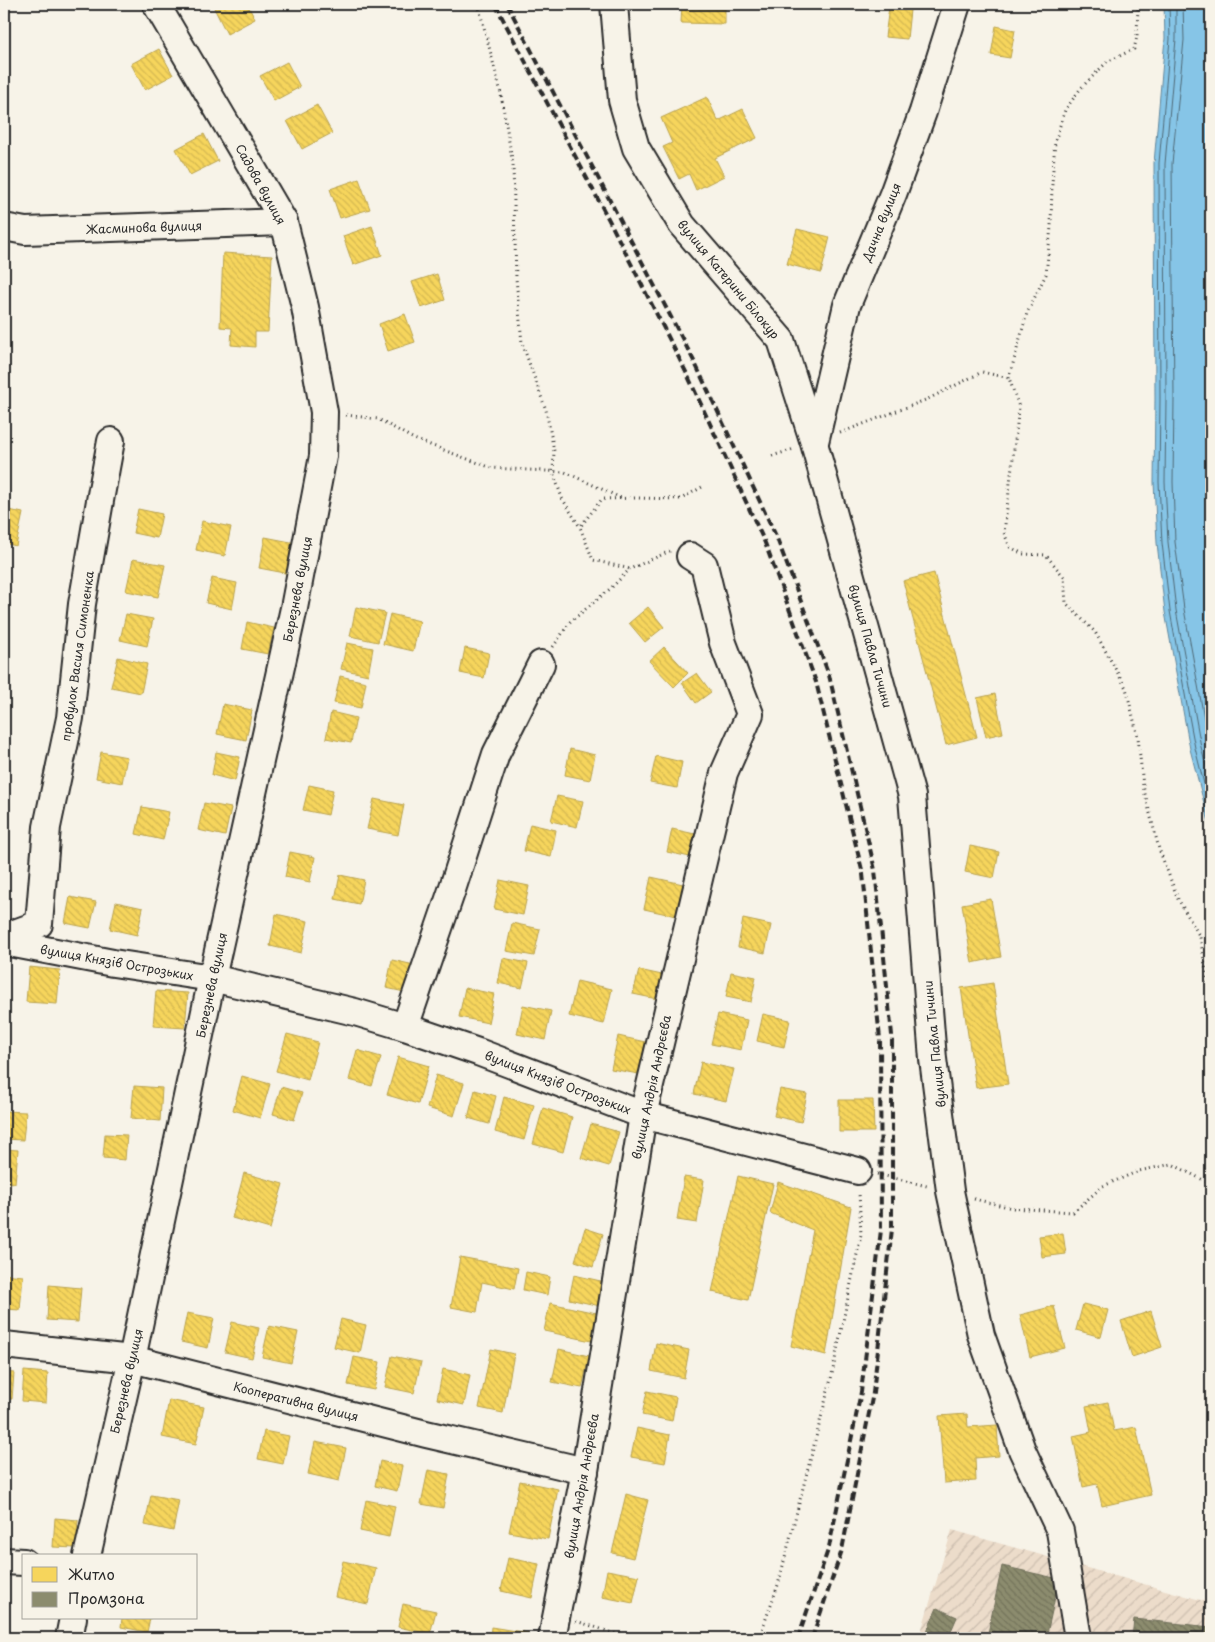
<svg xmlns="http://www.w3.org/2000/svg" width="1215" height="1642" font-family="'Playpen Sans',sans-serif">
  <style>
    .industrial { fill: url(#industrial-furrows) }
    .water { fill: #86c5e7; stroke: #62879c }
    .homes { fill: url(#homes-back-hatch); stroke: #b9a24d }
    .industry { fill: url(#industry-back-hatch); stroke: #6f6f5a }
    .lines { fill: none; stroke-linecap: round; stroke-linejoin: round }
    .shore { stroke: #4f6976; stroke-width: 1 }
    .minor-casing { stroke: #2b2b2b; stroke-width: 30 }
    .path { stroke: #2b2b2b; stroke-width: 3; stroke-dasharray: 1 4; stroke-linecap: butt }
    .minor { stroke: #f7f3e8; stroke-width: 26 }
    .rail { stroke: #2b2b2b; stroke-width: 4; stroke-dasharray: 8 4; stroke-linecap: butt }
    .labels { text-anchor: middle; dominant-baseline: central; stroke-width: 5; stroke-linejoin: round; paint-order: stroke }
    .street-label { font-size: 12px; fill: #2b2b2b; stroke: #f7f3e8 }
  </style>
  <defs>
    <pattern id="industrial-furrows" width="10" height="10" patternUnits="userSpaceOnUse" patternTransform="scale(1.25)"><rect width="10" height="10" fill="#ecdcca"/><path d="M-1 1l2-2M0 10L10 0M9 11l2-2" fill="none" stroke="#cbbdae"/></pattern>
    <pattern id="homes-back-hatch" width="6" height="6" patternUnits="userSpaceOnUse" patternTransform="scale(1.25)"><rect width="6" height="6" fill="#f6d55c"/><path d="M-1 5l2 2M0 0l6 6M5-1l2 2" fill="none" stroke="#d3b750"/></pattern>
    <pattern id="industry-back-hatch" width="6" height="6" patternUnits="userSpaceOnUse" patternTransform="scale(1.25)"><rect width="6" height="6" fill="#8c8c6e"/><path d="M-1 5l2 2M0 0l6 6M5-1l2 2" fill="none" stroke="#73735b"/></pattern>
  </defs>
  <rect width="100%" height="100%" fill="#f7f3e8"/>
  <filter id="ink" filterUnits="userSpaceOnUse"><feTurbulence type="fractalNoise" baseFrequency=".02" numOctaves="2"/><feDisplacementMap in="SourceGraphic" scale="10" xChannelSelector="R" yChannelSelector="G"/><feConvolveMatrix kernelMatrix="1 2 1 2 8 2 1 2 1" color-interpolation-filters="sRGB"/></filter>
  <g filter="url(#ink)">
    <!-- industrial -->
    <path class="industrial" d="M952 1530 1211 1603V1638H919Z"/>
    <!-- water -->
    <path class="water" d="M1164 4H1211V830L1190 749 1165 612 1157 543 1154 482 1155 399 1154 163 1165 38Z"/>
    <!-- homes -->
    <g class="homes">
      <path d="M223 4H247L255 19 227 34 214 8Z"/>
      <path d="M682 4H725V24L681 23Z"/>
      <path d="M889 7 910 10 907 39 885 37Z"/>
      <path d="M996 26 1015 30 1010 58 991 55Z"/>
      <path d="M159 49 173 75 145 90 131 64Z"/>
      <path d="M287 62 300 87 274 101 260 76Z"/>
      <path d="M707 97 718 121 743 109 757 138 715 158 724 176 696 190 689 174 679 179 663 147 672 143 661 118Z"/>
      <path d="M317 105 332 133 302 149 287 121Z"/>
      <path d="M204 134 218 161 190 175 176 149Z"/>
      <path d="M359 179 370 209 340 218 330 189Z"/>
      <path d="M372 226 382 255 353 265 343 236Z"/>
      <path d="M797 229 830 237 821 273 787 264Z"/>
      <path d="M223 253 272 256 268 332H255V347L231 345 232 328 220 327Z"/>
      <path d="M437 274 445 300 421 308 412 282Z"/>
      <path d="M405 314 415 342 388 351 379 324Z"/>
      <path d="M4 509 23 513 16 546 4 543Z"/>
      <path d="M138 509 162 514 157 538 133 533Z"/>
      <path d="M202 521 231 527 225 556 196 550Z"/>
      <path d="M265 537 296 543 290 574 259 568Z"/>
      <path d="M133 559 165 565 158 597 126 591Z"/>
      <path d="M934 573 977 737 946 745 903 581Z"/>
      <path d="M212 578 237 583 232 609 206 603Z"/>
      <path d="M356 607 385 613 378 642 350 636Z"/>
      <path d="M648 607 664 627 645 642 629 623Z"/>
      <path d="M126 614 153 619 147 646 120 640Z"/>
      <path d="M390 614 420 621 413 651 383 644Z"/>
      <path d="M247 622 274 628 268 654 242 649Z"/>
      <path d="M347 643 373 648 368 675 341 669Z"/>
      <path d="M664 647 688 673 674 687 649 661Z"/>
      <path d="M465 648 489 653 484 678 460 673Z"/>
      <path d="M118 657 147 664 141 693 111 687Z"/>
      <path d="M697 673 711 692 696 703 682 683Z"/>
      <path d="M340 676 366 682 361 708 334 703Z"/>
      <path d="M995 694 1003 733 986 737 977 698Z"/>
      <path d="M223 704 252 710 246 740 217 734Z"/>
      <path d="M331 712 356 718 351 743 326 738Z"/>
      <path d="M570 749 595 755 590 780 565 775Z"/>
      <path d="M101 752 127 757 122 783 96 778Z"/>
      <path d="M216 752 240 757 235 781 212 775Z"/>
      <path d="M656 756 682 762 677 788 650 783Z"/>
      <path d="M309 785 333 790 328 815 303 810Z"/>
      <path d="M557 796 583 801 577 827 551 821Z"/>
      <path d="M374 799 404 805 398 835 367 829Z"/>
      <path d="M204 803 231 808 225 836 198 830Z"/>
      <path d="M142 807 169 812 163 840 136 834Z"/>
      <path d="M530 824 556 830 551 857 524 851Z"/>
      <path d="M672 829 695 834 690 857 667 852Z"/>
      <path d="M970 846 999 852 994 878 965 872Z"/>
      <path d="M290 852 315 857 310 882 285 877Z"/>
      <path d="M340 875 364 880 359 904 335 899Z"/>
      <path d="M651 877 683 884 676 916 644 909Z"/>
      <path d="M500 880 529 886 523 915 494 909Z"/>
      <path d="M70 897 96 902 90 928 65 923Z"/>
      <path d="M991 899 1001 957 972 963 962 904Z"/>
      <path d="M116 902 143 908 137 935 110 929Z"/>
      <path d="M276 914 308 921 301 953 270 946Z"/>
      <path d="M743 919 771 925 765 953 738 947Z"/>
      <path d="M512 923 540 929 534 956 506 951Z"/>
      <path d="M503 958 528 963 522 988 498 983Z"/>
      <path d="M392 960 419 966 414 994 386 988Z"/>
      <path d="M29 967 60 970 57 1004 26 1002Z"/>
      <path d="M639 970 662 975 657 999 633 994Z"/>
      <path d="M731 972 756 977 751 1002 726 997Z"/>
      <path d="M577 981 612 989 604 1024 569 1016Z"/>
      <path d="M993 983 1008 1084 976 1088 961 988Z"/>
      <path d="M465 988 494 994 488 1023 459 1017Z"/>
      <path d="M156 991 188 993 185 1028 153 1026Z"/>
      <path d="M523 1005 551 1011 545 1040 517 1034Z"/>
      <path d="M718 1014 747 1020 741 1050 711 1044Z"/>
      <path d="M763 1014 790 1020 784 1047 757 1041Z"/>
      <path d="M287 1034 318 1042 308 1080 276 1071Z"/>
      <path d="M618 1036 650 1043 644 1075 611 1069Z"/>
      <path d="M357 1050 381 1057 372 1086 349 1080Z"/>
      <path d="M398 1057 429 1066 418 1104 387 1095Z"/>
      <path d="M701 1062 734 1069 726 1101 694 1094Z"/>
      <path d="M436 1075 464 1083 454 1116 427 1108Z"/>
      <path d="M242 1076 270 1084 260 1118 233 1110Z"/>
      <path d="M134 1086 162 1088 160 1121 131 1118Z"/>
      <path d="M281 1087 302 1093 294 1120 273 1114Z"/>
      <path d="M780 1089 807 1094 801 1122 774 1116Z"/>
      <path d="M475 1090 496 1096 489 1124 468 1118Z"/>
      <path d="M504 1097 534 1105 524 1140 495 1132Z"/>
      <path d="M839 1100H873L874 1132H839Z"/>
      <path d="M543 1108 572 1117 563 1152 533 1144Z"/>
      <path d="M4 1111 26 1112 23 1140 4 1139Z"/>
      <path d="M591 1124 619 1132 609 1166 581 1158Z"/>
      <path d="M105 1134 127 1135 125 1160 103 1158Z"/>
      <path d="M4 1149 18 1150 15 1183 4 1182Z"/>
      <path d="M244 1173 283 1184 270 1229 232 1218Z"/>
      <path d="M738 1176 773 1184 748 1300 712 1292Z"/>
      <path d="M684 1177 704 1180 697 1223 677 1220Z"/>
      <path d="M778 1182 851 1207 826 1355 791 1346 813 1230 770 1213Z"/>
      <path d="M585 1228 603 1234 593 1267 575 1261Z"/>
      <path d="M1063 1233 1066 1254 1042 1257 1039 1236Z"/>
      <path d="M460 1257 518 1268 514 1289 482 1282 477 1312 451 1307Z"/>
      <path d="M526 1272 550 1277 547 1295 523 1290Z"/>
      <path d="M4 1274 23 1276 20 1310 4 1309Z"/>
      <path d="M574 1275 614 1284 609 1308 569 1299Z"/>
      <path d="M49 1285 81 1288 78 1322 47 1320Z"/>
      <path d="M550 1303 601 1314 596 1342 544 1331Z"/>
      <path d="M1083 1304 1108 1310 1101 1337 1076 1330Z"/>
      <path d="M1054 1306 1065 1348 1030 1357 1020 1315Z"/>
      <path d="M1151 1311 1162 1347 1132 1357 1121 1321Z"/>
      <path d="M187 1313 214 1318 208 1348 181 1342Z"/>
      <path d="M341 1319 366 1325 360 1353 334 1347Z"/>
      <path d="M232 1322 259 1328 252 1358 225 1352Z"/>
      <path d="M269 1326 298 1332 291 1363 262 1357Z"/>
      <path d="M656 1343 689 1350 684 1378 651 1371Z"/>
      <path d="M491 1349 514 1354 503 1413 479 1408Z"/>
      <path d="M559 1349 589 1356 582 1388 552 1382Z"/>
      <path d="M392 1356 421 1362 414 1393 385 1387Z"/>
      <path d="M354 1357 380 1362 374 1390 348 1385Z"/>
      <path d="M443 1369 470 1375 464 1405 437 1399Z"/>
      <path d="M24 1371 48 1373 46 1403 22 1401Z"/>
      <path d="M4 1372 14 1373 12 1399H4Z"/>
      <path d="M647 1391 676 1397 672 1421 642 1415Z"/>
      <path d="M169 1400 204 1407 196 1444 162 1437Z"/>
      <path d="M1108 1402 1114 1431 1136 1427 1151 1495 1102 1506 1097 1484 1083 1487 1073 1436 1091 1432 1086 1406Z"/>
      <path d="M967 1414 968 1427 997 1425 999 1456 975 1458 976 1481 944 1483 939 1416Z"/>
      <path d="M637 1428 670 1435 665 1463 631 1457Z"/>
      <path d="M264 1431 289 1436 283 1464 258 1459Z"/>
      <path d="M315 1442 346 1448 339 1481 308 1474Z"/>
      <path d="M380 1461 402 1466 397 1491 375 1486Z"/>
      <path d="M428 1470 449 1474 443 1508 421 1504Z"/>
      <path d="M520 1481 558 1489 548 1539 509 1532Z"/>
      <path d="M626 1494 648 1500 633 1558 612 1553Z"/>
      <path d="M151 1495 179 1500 173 1531 145 1525Z"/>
      <path d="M366 1500 395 1506 389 1537 360 1531Z"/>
      <path d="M55 1518 78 1520 76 1548 53 1547Z"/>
      <path d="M508 1558 539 1564 532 1598 501 1591Z"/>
      <path d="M343 1561 376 1568 368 1604 335 1597Z"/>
      <path d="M607 1570 639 1576 633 1603 602 1597Z"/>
      <path d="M403 1604 436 1611 430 1634 398 1627Z"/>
      <path d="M122 1618H150L147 1632 121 1627Z"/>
      <path d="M491 1627 528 1633 527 1638H490Z"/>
    </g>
    <!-- industry -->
    <g class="industry">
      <path d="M1002 1566 1059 1579 1046 1638H987Z"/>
      <path d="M937 1608 957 1617 948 1638H924Z"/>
      <path d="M1134 1619 1211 1627V1638H1132Z"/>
    </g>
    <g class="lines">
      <!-- shore -->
      <g class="shore">
        <path d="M1169 4 1170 39 1159 163 1160 399 1159 482 1162 543 1170 611 1188 711 1195 748 1211 812"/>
        <path d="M1176 4V39L1165 164 1166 399 1165 482 1168 542 1176 610 1201 747 1211 786"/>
        <path d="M1183 4 1184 40 1172 164 1174 399 1173 482 1175 542 1184 609 1211 756"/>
      </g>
      <defs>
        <g id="minor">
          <path d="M614 4 622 100 636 148 682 225 781 340 814 443 912 796 933 1059 950 1191 981 1335 1022 1450 1060 1531 1078 1638"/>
          <path d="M4 227 25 231 284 222"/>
          <path d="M815 442 847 305 893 194 923 112 957 4"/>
          <path d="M4 937 39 924 47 827 70 718 82 604 101 495 111 441"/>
          <path d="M4 942 113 963 212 978 355 1012 405 1027 478 1052 643 1115 858 1171"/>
          <path d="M405 1027 451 893 496 754 541 664"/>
          <path d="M4 1345 132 1359 426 1434 585 1471"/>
          <path d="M87 1556 132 1359 212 978 294 608 323 456 324 412 305 307 284 222 156 4"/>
          <path d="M4 1561 24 1562"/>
          <path d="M69 1638 73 1618"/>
          <path d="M552 1638 585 1471 643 1115 724 773 750 714 723 643 704 565 690 556"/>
        </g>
      </defs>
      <!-- minor casing -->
      <use href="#minor" class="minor-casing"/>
      <!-- path -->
      <g class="path">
        <path d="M478 4 500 89 513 165 516 278 522 343 546 410 554 451 553 472 562 498 580 527"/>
        <path d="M1009 378 1027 313 1046 274 1051 227 1052 184 1055 141 1065 110 1081 88 1107 62 1134 49 1137 37 1138 4"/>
        <path d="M346 415 378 419 414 439 492 468 565 472 621 498"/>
        <path d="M840 433 928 399 982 372 1009 378 1019 407 1004 533 1010 547 1023 554 1046 555 1064 577 1066 603 1095 632 1126 688 1138 737 1143 786 1159 849 1178 899 1200 937 1211 999"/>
        <path d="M772 456 794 449"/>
        <path d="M670 551 630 569 593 560 580 527 602 499 638 498 681 499 702 487"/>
        <path d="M553 647 570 622 611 588 630 569"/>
        <path d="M877 1174 927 1186"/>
        <path d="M974 1199 1012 1208 1073 1212 1103 1186 1139 1171 1172 1164 1211 1184"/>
        <path d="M576 1621 629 1638"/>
        <path d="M759 1638 778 1585 831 1379 861 1235 859 1192"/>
      </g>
      <!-- minor -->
      <use href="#minor" class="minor"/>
      <!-- rail -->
      <g class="rail">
        <path d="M495 4 611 224 687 374 765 543 816 682 863 874 880 1039 881 1230 861 1392 829 1547 798 1638"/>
        <path d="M507 4 695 363 776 536 829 675 875 870 892 1035V1229L873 1393 842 1550 812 1638"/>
      </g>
    </g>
  </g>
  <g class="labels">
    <!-- street labels -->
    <g class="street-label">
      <text transform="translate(261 184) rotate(61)">Садова вулиця</text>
      <text transform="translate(881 222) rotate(-68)">Дачна вулиця</text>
      <text transform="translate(144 227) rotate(-2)">Жасминова вулиця</text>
      <text transform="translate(729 279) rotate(50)">вулиця Катерини Білокур</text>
      <text transform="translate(297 589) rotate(-79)">Березнева вулиця</text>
      <text transform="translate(871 646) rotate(74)">вулиця Павла Тичини</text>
      <text transform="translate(77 656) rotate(-82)">провулок Василя Симоненка</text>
      <text transform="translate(117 962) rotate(10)">вулиця Князів Острозьких</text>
      <text transform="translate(211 985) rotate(-78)">Березнева вулиця</text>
      <text transform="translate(934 1044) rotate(-96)">вулиця Павла Тичини</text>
      <text transform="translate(558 1082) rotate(21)">вулиця Князів Острозьких</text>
      <text transform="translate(651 1087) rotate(-78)">вулиця Андрія Андрєєва</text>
      <text transform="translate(126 1381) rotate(-77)">Березнева вулиця</text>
      <text transform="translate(296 1401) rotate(14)">Кооперативна вулиця</text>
      <text transform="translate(581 1486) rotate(-80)">вулиця Андрія Андрєєва</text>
    </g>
  </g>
  <!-- margin -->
  <rect width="1215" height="1642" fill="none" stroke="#f7f3e8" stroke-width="20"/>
  <rect x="10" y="10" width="1195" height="1622" fill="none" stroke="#2b2b2b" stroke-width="2" filter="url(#ink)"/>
  <!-- legend -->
  <rect x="22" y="1554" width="175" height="65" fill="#f7f3e8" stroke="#a5a39c"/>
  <rect x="32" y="1567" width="25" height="15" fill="#f6d55c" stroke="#a5a39c"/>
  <text x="68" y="1580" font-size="15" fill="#2b2b2b">Житло</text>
  <rect x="32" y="1592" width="25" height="15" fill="#8c8c6e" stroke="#a5a39c"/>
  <text x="68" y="1604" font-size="15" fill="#2b2b2b">Промзона</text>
</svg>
